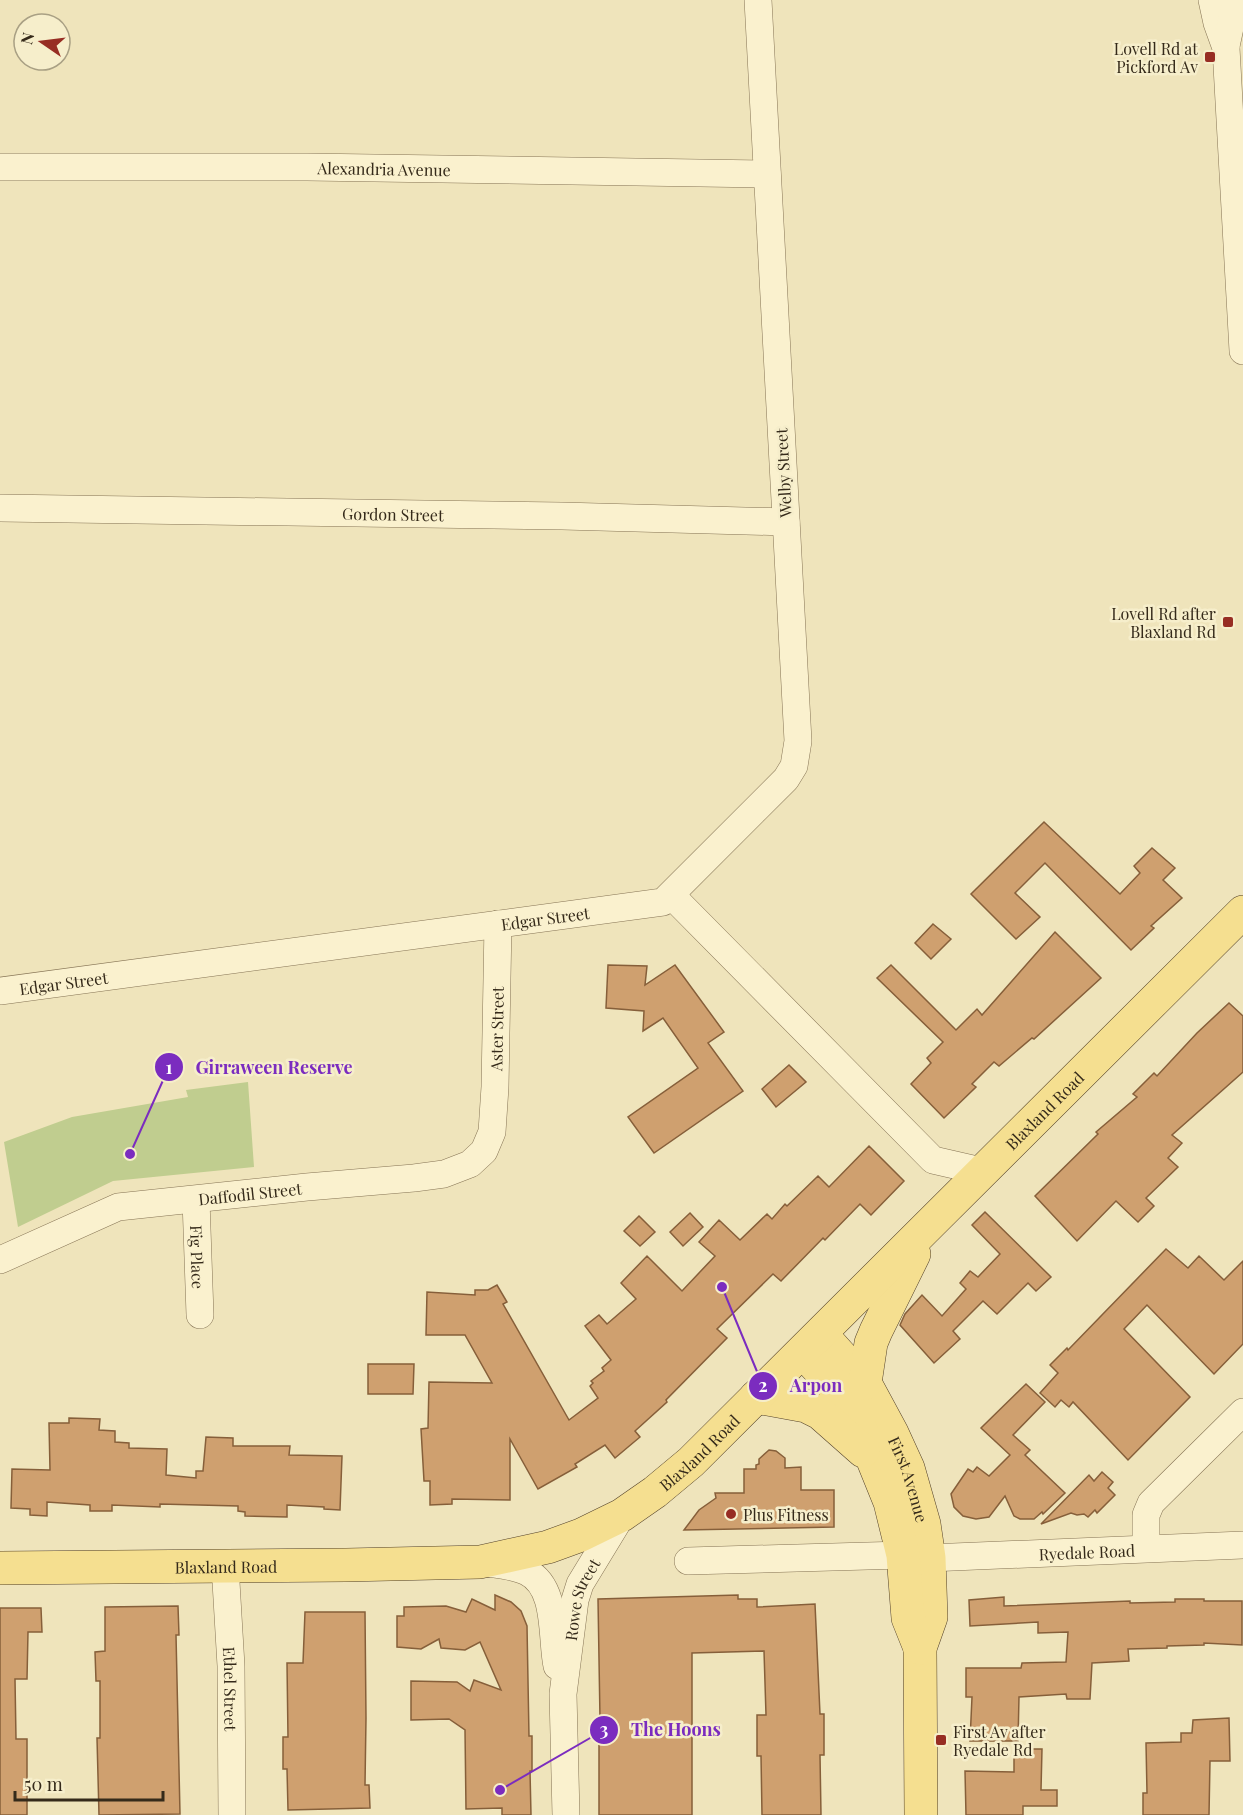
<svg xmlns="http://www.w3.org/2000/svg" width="1243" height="1815" font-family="'Playfair Display',serif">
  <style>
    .green { fill: #c0cd8f }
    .building { fill: #cfa06f; stroke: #865f3a; stroke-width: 1.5 }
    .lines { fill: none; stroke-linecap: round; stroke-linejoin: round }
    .minor-casing { stroke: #867455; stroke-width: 28 }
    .major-casing { stroke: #53412a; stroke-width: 34 }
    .minor { stroke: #faf1ce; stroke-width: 27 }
    .major { stroke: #f5df90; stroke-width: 33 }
    .poi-dot { fill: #972d23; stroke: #f6eecb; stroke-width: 2 }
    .labels { text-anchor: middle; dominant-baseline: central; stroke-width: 5; stroke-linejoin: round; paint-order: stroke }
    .poi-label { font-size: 16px; fill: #352a1a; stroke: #f6eecb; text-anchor: end }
    .street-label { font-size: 16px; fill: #352a1a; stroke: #f6eecb }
    .leader { fill: none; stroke: #7b2cbf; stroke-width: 2 }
    .callout-dot { fill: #7b2cbf; stroke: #f6eecb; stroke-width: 2 }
    .mark-label { font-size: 18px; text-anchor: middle; font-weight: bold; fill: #fff }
    .callout-label { font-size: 18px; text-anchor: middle; font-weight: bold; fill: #7b2cbf; stroke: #f6eecb; stroke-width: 5; stroke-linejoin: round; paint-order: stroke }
  </style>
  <rect width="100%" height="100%" fill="#efe4bb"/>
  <!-- green -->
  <path class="green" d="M248 1082 254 1167 113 1181 18 1227 4 1142 72 1117 188 1097 186 1090Z"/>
  <!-- building -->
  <g class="building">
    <path d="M1044 822 1120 894 1140 873 1134 866 1152 848 1175 868 1163 880 1182 898 1151 926 1154 928 1131 950 1045 863 1015 893 1040 917 1016 939 971 894Z"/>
    <path d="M933 924 951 939 931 959 915 943Z"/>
    <path d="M1055 932 1101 978 1034 1039 1032 1038 999 1066 994 1062 972 1084 976 1087 944 1118 911 1084 931 1063 927 1058 943 1042 877 978 891 965 956 1030 977 1009 982 1015Z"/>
    <path d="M608 965 647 966 645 985 675 965 724 1032 708 1043 743 1091 654 1153 628 1117 698 1068 663 1018 643 1031 644 1011 606 1008Z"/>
    <path d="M1229 1003 1243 1016V1072L1172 1135 1182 1143 1168 1158 1178 1167 1146 1198 1154 1206 1138 1222 1116 1201 1077 1241 1035 1196 1098 1134 1096 1132 1137 1097 1133 1094 1154 1073 1157 1076 1197 1033Z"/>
    <path d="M789 1065 806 1082 776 1107 762 1089Z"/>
    <path d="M869 1146 904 1181 871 1215 860 1204 825 1240 823 1238 781 1281 773 1274 717 1329 727 1338 666 1400 667 1402 635 1431 640 1437 615 1458 605 1445 575 1464 577 1467 538 1489 510 1439V1500L452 1499V1504L430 1505V1481H424L421 1429 428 1428 429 1382 492 1383 465 1335H426L427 1292 475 1295V1290H488L497 1285 507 1302 503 1304 569 1420 598 1398 590 1386 593 1383 591 1381 604 1371 602 1368 611 1360 585 1326 599 1315 607 1324 636 1299 621 1283 647 1256 682 1291 715 1256 699 1242 719 1220 740 1240 767 1214 772 1219 785 1204 787 1206 818 1176 829 1187Z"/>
    <path d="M985 1212 1051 1277 1036 1291 1028 1283 997 1314 983 1301 953 1331 960 1339 934 1363 900 1325 905 1314 922 1295 942 1316 966 1289 960 1283 970 1271 978 1277 1000 1254 972 1225Z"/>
    <path d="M690 1213 703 1227 683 1246 670 1232Z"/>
    <path d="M639 1216 655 1232 640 1246 624 1231Z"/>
    <path d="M1166 1249 1188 1268 1199 1256 1224 1280 1243 1261V1344L1214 1374 1147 1305 1124 1329 1190 1397 1128 1460 1073 1402 1069 1407 1061 1400 1055 1407 1040 1393 1058 1373 1050 1365 1067 1348 1068 1350Z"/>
    <path d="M368 1364H414L413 1394H368Z"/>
    <path d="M1026 1384 1045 1402 1013 1435 1030 1450 1025 1455 1065 1493 1043 1514 1042 1512 1034 1519H1020L1014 1516 1005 1496 989 1517 976 1519 963 1516 954 1507 951 1494 968 1469 973 1472 977 1467 989 1476 1010 1455 981 1428Z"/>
    <path d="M69 1418 100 1419 99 1430 115 1431V1442L129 1443V1448L167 1449 166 1475 196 1478V1471H203L206 1437 233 1438V1446H290L289 1455 342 1456 340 1510 324 1509V1507L287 1505V1517L245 1516V1512L238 1511V1506L160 1504V1507L112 1505V1511H90V1505L47 1502V1516L30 1515V1509L11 1508 12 1469 50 1470 49 1423H69Z"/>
    <path d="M769 1450 776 1451 785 1458V1468L801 1467V1490H834V1527L684 1530 699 1510 716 1498 715 1493H744V1469H756V1465L759 1464V1459Z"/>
    <path d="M1102 1472 1113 1482 1108 1488 1115 1495 1097 1513 1095 1510 1088 1517 1084 1514 1077 1515 1071 1513 1041 1524 1089 1475 1094 1481Z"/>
    <path d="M495 1595 511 1602 521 1611 527 1626 529 1736H532V1771H530L531 1815H502V1808L466 1809 465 1730 449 1719 411 1720V1681L457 1682 470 1691 474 1680 501 1690 480 1642 465 1650 441 1648 439 1639 421 1649 397 1647V1616H404V1607L446 1606 466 1612 472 1599 495 1610Z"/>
    <path d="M738 1595V1599H757V1607L815 1604 820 1714H824V1755H820L821 1815H762L761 1756H757V1715H766L764 1651 692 1653V1815H599V1719H600L598 1599Z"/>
    <path d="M1004 1597V1606L1130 1601V1603L1175 1602V1599H1204V1601H1242V1645L1204 1643V1645L1167 1646V1648L1128 1649 1129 1661 1092 1663 1090 1699H1067L1066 1694 1019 1697 1018 1741H970L972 1697H966V1668H1021L1022 1663 1066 1662 1068 1632 1038 1633V1622L970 1626 969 1600Z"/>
    <path d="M178 1606 179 1635H176L180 1814 99 1815 97 1738H100V1681H96L95 1652 105 1651V1607Z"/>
    <path d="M0 1608H41L42 1632H28L27 1679H15L16 1739H27V1815H0Z"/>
    <path d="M305 1612H365L366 1718 365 1785H369L370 1808 288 1810 287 1769H283V1737H288L287 1663H303Z"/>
    <path d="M1229 1718 1230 1761H1210L1209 1815H1143V1793H1147L1146 1743 1181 1742V1733H1192L1193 1720Z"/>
    <path d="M1014 1749H1042L1041 1790H1057V1806H1023V1815H966L965 1771 1014 1772Z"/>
  </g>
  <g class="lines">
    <defs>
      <g id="minor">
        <path d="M1212 0 1217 23 1226 48 1243 351"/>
        <path d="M1226 46 1236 0"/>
        <path id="s1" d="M0 167H307L767 174"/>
        <path id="s2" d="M0 508 562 516 786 522"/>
        <path d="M672 896 933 1160 981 1171"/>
        <path id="s3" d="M0 991 663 902 786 779 794 766 798 741 758 0"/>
        <path id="s4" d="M196 1200 200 1315"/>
        <path id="s5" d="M0 1260 118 1207 307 1187 414 1178 444 1174 470 1164 484 1151 492 1132 495 1087 498 924"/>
        <path d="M1146 1548V1515L1151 1503 1243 1412"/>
        <path id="s6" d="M929 1558 1243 1545"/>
        <path d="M688 1561 903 1555"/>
        <path d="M486 1563C500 1565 515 1566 527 1572 558 1587 551 1638 557 1666"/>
        <path id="s7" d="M225 1565 231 1666 232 1815"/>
        <path id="s8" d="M566 1815 563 1694 575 1600 580 1584 622 1515"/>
      </g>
      <g id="major">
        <path id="s9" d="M821 1334 865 1383 892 1433 908 1468 924 1524 929 1558 931 1617 920 1648 921 1815"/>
        <path d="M803 1352 837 1389 856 1418 890 1502 903 1555 908 1618 920 1648"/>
        <path d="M865 1383 871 1343 876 1331 914 1254"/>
        <path d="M756 1397 806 1406 820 1413 863 1451"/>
        <path id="s10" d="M0 1568 346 1565 480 1562 548 1547 581 1535 622 1515 655 1492 691 1462 1243 912"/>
      </g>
    </defs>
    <!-- minor casing -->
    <use href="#minor" class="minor-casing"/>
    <!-- major casing -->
    <use href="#major" class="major-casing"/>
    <!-- minor -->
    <use href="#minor" class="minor"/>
    <!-- major -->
    <use href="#major" class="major"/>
  </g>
  <!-- markers -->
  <g class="poi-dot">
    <rect x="1204" y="51" width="12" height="12" rx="3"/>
    <rect x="1222" y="616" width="12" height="12" rx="3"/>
    <circle cx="731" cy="1514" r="6"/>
    <rect x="935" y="1734" width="12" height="12" rx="3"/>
  </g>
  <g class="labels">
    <!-- poi labels -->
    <g class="poi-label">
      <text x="1198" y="48">Lovell Rd at<tspan x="1198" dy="18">Pickford Av</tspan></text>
      <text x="1216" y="613">Lovell Rd after<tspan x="1216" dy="18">Blaxland Rd</tspan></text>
      <text x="743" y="1514" text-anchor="start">Plus Fitness</text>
      <text x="953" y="1731" text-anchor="start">First Av after<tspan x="953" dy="18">Ryedale Rd</tspan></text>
    </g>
    <!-- street labels -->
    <g class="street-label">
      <text stroke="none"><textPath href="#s1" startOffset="384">Alexandria Avenue</textPath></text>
      <text transform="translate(783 473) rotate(-93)">Welby Street</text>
      <text stroke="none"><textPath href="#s2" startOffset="393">Gordon Street</textPath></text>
      <text stroke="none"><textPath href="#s3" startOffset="550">Edgar Street</textPath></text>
      <text stroke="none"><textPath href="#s3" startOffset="64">Edgar Street</textPath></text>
      <text stroke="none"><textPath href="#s5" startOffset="628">Aster Street</textPath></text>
      <text stroke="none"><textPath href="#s10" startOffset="1216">Blaxland Road</textPath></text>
      <text stroke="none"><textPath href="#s5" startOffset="262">Daffodil Street</textPath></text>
      <text stroke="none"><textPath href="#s4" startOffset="57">Fig Place</textPath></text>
      <text stroke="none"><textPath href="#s10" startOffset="730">Blaxland Road</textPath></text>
      <text stroke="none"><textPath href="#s9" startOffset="172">First Avenue</textPath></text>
      <text stroke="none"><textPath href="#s6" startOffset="158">Ryedale Road</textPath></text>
      <text stroke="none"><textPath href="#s10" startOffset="226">Blaxland Road</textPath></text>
      <text stroke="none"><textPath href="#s8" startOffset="218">Rowe Street</textPath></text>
      <text stroke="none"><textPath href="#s7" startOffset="124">Ethel Street</textPath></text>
    </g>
  </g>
  <!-- callouts -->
  <path class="leader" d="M130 1154L169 1067M722 1287L763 1386M500 1790L604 1730"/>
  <g class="callout-dot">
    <circle cx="130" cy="1154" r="6"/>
    <circle cx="722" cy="1287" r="6"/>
    <circle cx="500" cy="1790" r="6"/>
    <circle cx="169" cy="1067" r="15"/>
    <circle cx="763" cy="1386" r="15"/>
    <circle cx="604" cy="1730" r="15"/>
  </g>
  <g class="mark-label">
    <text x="169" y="1074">1</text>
    <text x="763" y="1392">2</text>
    <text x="604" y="1736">3</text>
  </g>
  <g class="callout-label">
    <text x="274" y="1074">Girraween Reserve</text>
    <text x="816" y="1392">Arpon</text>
    <text x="676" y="1736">The Hoons</text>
  </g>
  <!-- north arrow -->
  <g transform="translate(42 42) rotate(284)"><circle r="28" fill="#f6eecb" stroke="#a9a084" stroke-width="1.5"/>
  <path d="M0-4.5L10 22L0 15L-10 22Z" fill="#972d23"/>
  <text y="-9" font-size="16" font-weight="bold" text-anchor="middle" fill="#352a1a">N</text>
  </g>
  <!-- scale -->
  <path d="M15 1791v9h148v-9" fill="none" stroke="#352a1a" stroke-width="3"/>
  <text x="24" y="1791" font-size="18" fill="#352a1a" stroke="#f6eecb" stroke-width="4.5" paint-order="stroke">50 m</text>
</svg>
